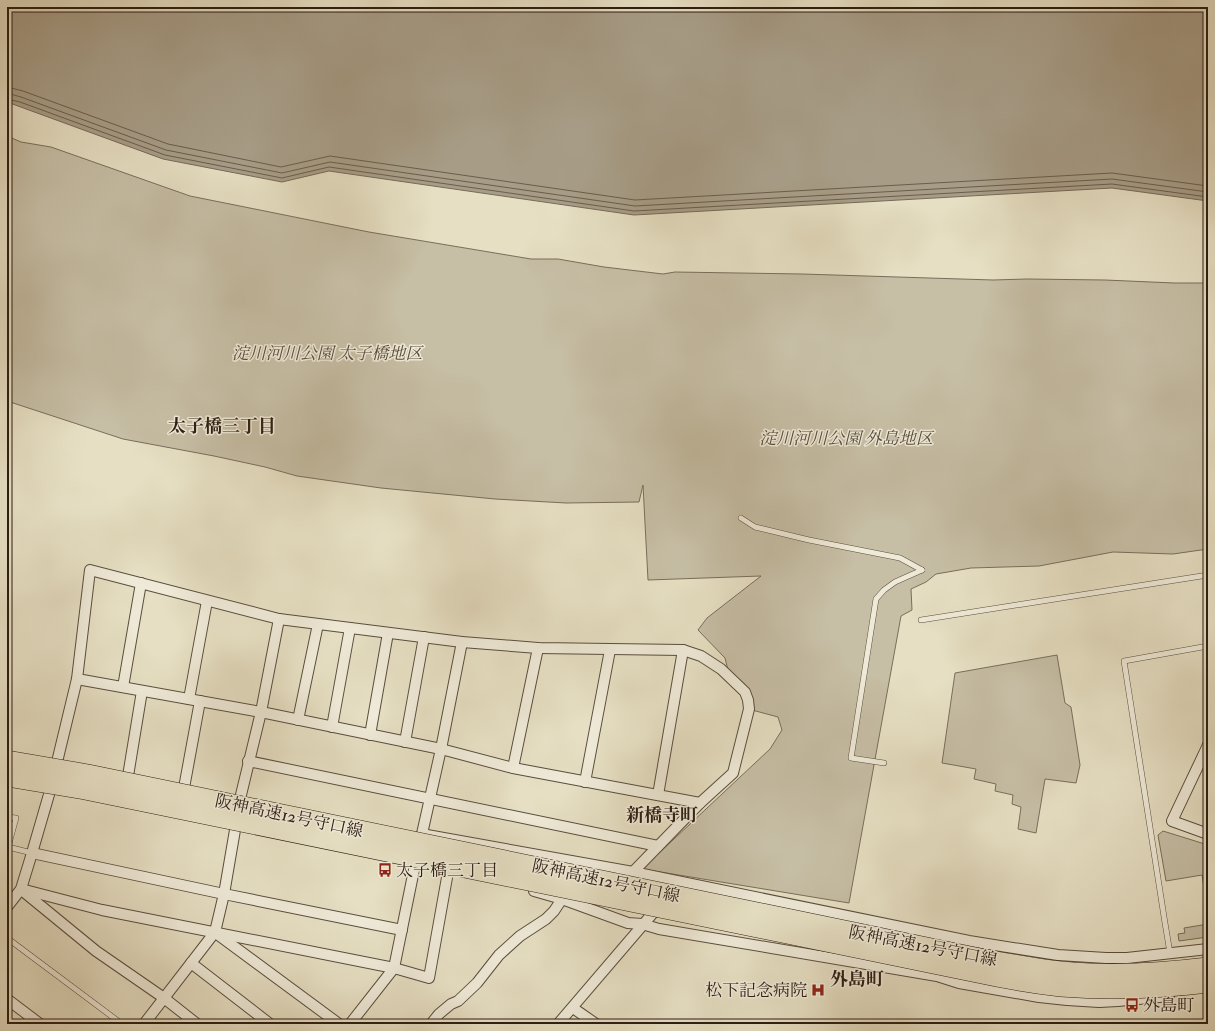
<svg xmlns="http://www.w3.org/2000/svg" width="1215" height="1031" font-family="'IM FELL Double Pica','Noto Serif JP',serif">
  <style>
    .green { fill: #c6bea5; stroke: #796e5c }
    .water { fill: #a79d87; stroke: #766a59 }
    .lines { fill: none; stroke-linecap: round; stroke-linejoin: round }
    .shore { stroke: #6a5d4d; stroke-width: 1 }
    .lane-casing { stroke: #5a4e3f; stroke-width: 6 }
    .street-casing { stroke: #5a4e3f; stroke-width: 12 }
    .lane { stroke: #efead8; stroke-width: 5 }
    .street { stroke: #efead8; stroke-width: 10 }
    .highway-bridge-casing { stroke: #2c1d13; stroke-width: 20; stroke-linecap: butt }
    .highway-bridge { stroke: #e6dfc3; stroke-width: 19 }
    .labels { text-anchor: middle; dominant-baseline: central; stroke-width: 3; stroke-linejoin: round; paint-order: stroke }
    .park-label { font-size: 17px; font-style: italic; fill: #5a4d3f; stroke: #efead8 }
    .street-label { font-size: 17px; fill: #2c1d13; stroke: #efead8 }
    .poi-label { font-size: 17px; fill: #2c1d13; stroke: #efead8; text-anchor: start }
    .neighbourhood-label { font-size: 18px; font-weight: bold; fill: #2c1d13; stroke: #efead8 }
  </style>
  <rect width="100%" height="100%" fill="#e6dfc3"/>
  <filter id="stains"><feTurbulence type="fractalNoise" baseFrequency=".005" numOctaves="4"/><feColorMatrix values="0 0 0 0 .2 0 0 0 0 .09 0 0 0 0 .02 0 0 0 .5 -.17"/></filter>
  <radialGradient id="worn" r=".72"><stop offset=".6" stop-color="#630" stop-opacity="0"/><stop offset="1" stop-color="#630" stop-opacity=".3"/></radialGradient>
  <!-- green -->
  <g class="green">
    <path d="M7 136 21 142 51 147 190 196 369 232 531 259H558L604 267 663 274 675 272 802 274 993 280 1027 279 1105 280 1174 283H1208V549L1173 554 1113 552 1039 566 971 568 936 574 926 582 911 589 912 610 901 616 849 903 642 869 770 749 782 730 778 717 752 710 728 670 725 658 698 630 707 618 761 576 648 580 643 485 639 502 566 503 495 499 381 488 297 476 265 467 214 456 123 439 7 401Z"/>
    <path d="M1057 655 1065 703 1071 707 1080 765 1076 783 1045 779 1036 833 1018 829 1021 807 1012 804 1013 795 995 791 996 784 974 779 976 769 942 763 955 673Z"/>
    <path d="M1163 831 1208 845V886L1204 887 1202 875 1166 881 1158 835Z"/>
    <path d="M1208 924V937L1179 941 1178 934 1185 933 1184 928Z"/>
  </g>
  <!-- water -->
  <path class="water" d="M7 7H1208V201L1112 188 634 215 329 171 282 182 163 159 7 102Z"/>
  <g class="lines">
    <!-- shore -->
    <g class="shore">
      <path d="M7 87 23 91 168 144 281 167 330 156 635 200 1112 173 1208 186"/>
      <path d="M7 93 21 97 166 150 282 173 330 162 635 206 1112 179 1208 192"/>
      <path d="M7 99 20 102 165 155 282 178 329 167 634 211 1112 184 1208 197"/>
    </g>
    <defs>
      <g id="lane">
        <path d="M741 518 755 527 809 540 900 558 922 570"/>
        <path d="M921 620 1208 575"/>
        <path d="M884 763 851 758 876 599 884 590 895 582 922 570"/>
        <path d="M7 817 16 818 8 847H7"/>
        <path d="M8 847 32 853"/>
        <path d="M7 938 122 1024"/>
        <path d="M1170 953 1165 923 1124 661 1208 646"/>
      </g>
      <g id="street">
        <path d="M77 679 261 712 441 749 513 768 700 803"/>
        <path d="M123 687 141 583"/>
        <path d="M189 699 207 601"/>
        <path d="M298 720 318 624"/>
        <path d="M332 727 350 628"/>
        <path d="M370 735 388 633"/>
        <path d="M405 742 424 637"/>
        <path d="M1208 745 1172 821 1208 834"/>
        <path d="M248 761 658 846"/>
        <path d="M513 768 538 648"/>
        <path d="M128 776 142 691"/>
        <path d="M585 782 610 650"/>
        <path d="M184 788 200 701"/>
        <path d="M658 795 683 650"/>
        <path d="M240 799 261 712 279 619"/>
        <path d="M427 835 633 872 969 941 1058 955 1106 958H1127L1208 949"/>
        <path d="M32 853 224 894 402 930"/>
        <path d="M21 889 102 910 394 968 429 978 448 872"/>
        <path d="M534 891 562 899 628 923 642 924 659 929 937 976 959 983 1039 997 1067 1000 1099 1002 1118 1001 1169 996"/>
        <path d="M24 892 96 951 164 998 197 1024"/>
        <path d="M7 907 21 889 32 853 50 791 77 679 90 570 279 619 462 642 538 648 683 650 701 656 721 669 745 692 748 700 749 709 733 773 700 803 633 872"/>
        <path d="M217 934 339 1024"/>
        <path d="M191 963 270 1024"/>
        <path d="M7 999 40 1024"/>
        <path d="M573 1008 596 1024"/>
        <path d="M144 1024 215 932 224 894 235 830 240 819"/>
        <path d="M350 1024 394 968 415 865 441 749 462 642"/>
        <path d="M431 1024 439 1014 451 1004 458 1001 477 983 499 955 520 936 546 919 554 911 562 899"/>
        <path d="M558 1024 659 906"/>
      </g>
    </defs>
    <!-- lane casing -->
    <use href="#lane" class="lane-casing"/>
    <!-- street casing -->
    <use href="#street" class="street-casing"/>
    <!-- lane -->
    <use href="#lane" class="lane"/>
    <!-- street -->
    <use href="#street" class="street"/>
    <defs>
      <g id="highway-bridge">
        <path d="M7 760 88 774 980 958C1007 963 1034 968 1061 971 1110 976 1159 973 1208 967"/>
        <path d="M7 777 85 790 977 973C1005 979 1033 984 1061 987 1111 991 1159 989 1208 983"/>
      </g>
    </defs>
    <!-- highway-bridge casing -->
    <use href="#highway-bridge" class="highway-bridge-casing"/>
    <!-- highway-bridge -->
    <use href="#highway-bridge" class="highway-bridge"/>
  </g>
  <!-- icons -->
  <defs>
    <symbol id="bus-bare" viewBox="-9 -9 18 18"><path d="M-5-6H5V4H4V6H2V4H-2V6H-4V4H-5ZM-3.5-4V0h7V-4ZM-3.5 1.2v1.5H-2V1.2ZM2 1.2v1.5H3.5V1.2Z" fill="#8f2418" stroke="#efead8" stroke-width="2.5" paint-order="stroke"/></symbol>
    <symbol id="hospital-bare" viewBox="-9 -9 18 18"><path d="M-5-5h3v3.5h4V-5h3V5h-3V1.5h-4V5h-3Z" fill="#8f2418" stroke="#efead8" stroke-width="2.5" paint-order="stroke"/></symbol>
  </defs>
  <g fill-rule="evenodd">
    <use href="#bus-bare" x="375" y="860" width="20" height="20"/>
    <use href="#hospital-bare" x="808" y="980" width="20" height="20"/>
    <use href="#bus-bare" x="1122" y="995" width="20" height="20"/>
  </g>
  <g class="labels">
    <!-- park labels -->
    <g class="park-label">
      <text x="327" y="353">淀川河川公園 太子橋地区</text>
      <text x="846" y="438">淀川河川公園 外島地区</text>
    </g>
    <!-- street labels -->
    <g class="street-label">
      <text transform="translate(289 816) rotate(12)">阪神高速12号守口線</text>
      <text transform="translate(606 881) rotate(12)">阪神高速12号守口線</text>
      <text transform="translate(923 946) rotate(11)">阪神高速12号守口線</text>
    </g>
    <!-- poi labels -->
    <g class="poi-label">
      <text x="396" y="870">太子橋三丁目</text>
      <text x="807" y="990" text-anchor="end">松下記念病院</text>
      <text x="1143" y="1005">外島町</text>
    </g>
    <!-- neighbourhood labels -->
    <g class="neighbourhood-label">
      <text x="222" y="426">太子橋三丁目</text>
      <text x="662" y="815">新橋寺町</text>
      <text x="857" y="979">外島町</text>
    </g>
  </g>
  <!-- margin -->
  <rect width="1215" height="1031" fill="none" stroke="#e6dfc3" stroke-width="24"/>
  <rect x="8" y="8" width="1199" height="1015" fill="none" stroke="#2c1d13" stroke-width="2"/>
  <rect x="12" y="12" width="1191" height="1007" fill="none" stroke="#2c1d13"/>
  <rect width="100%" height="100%" filter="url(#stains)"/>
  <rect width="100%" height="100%" fill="url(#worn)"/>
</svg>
